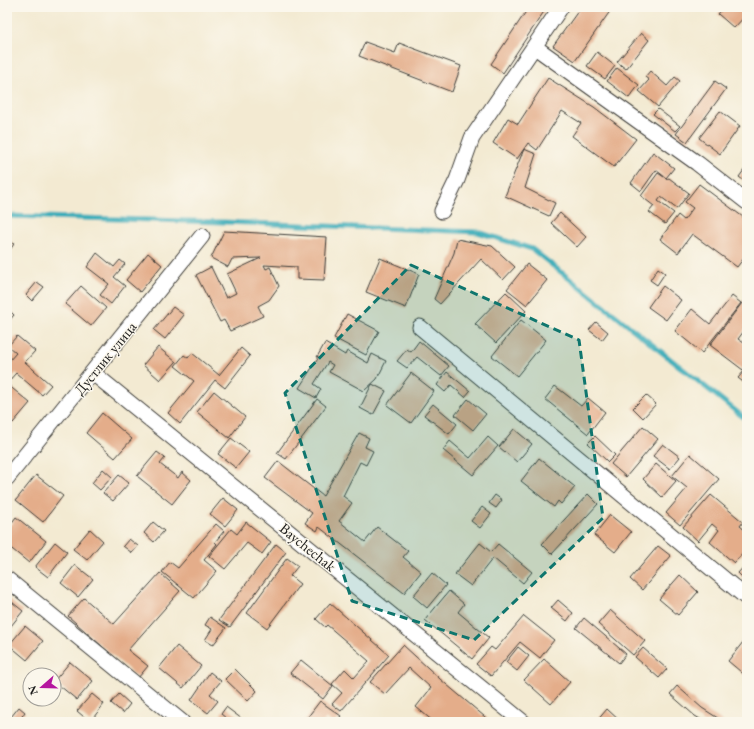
<svg xmlns="http://www.w3.org/2000/svg" width="754" height="729" font-family="'EB Garamond',serif">
  <style>
    .lines { fill: none; stroke-linecap: round; stroke-linejoin: round }
    .stream { stroke: #3eadba; stroke-width: 5 }
    .building { fill: #e4ad8a }
    .minor-casing { stroke: #3c3b37; stroke-width: 17 }
    .minor { stroke: #fff; stroke-width: 15 }
    .marked { fill: #0f766e; fill-opacity: 0.2; stroke: #0f766e; stroke-width: 3; stroke-dasharray: 8 5; stroke-linejoin: round }
    .labels { text-anchor: middle; dominant-baseline: central; stroke-width: 3; stroke-linejoin: round; paint-order: stroke }
    .street-label { font-size: 15px; fill: #1c1c1c; stroke: #fbf7ec }
  </style>
  <rect width="100%" height="100%" fill="#fbf7ec"/>
  <filter id="ink" filterUnits="userSpaceOnUse"><feTurbulence type="fractalNoise" baseFrequency=".025" numOctaves="2"/><feDisplacementMap in="SourceGraphic" scale="8" xChannelSelector="R" yChannelSelector="G"/><feConvolveMatrix kernelMatrix="1 2 1 2 8 2 1 2 1" color-interpolation-filters="sRGB"/></filter>
  <filter id="wash" filterUnits="userSpaceOnUse"><feTurbulence type="fractalNoise" baseFrequency=".012" numOctaves="4" result="noise"/><feDisplacementMap in="SourceGraphic" scale="16" xChannelSelector="R" yChannelSelector="G"/><feGaussianBlur stdDeviation="0.9" result="paint"/><feColorMatrix in="noise" values="0 0 0 0 0 0 0 0 0 0 0 0 0 0 0 0 0 1.4 0 .05"/><feComposite in="paint" operator="in"/></filter>
  <g filter="url(#wash)">
    <rect width="100%" height="100%" fill="#f3ead2"/>
    <g class="lines">
      <!-- stream -->
      <path class="stream" d="M7 216 224 222 478 232 532 249 747 420"/>
    </g>
    <g id="blocks">
      <!-- building -->
      <g class="building">
        <path d="M529 7H547L503 73 491 64Z"/>
        <path d="M581 7H613L575 61 553 46Z"/>
        <path d="M724 7H747V14L734 28 718 14Z"/>
        <path d="M641 33 649 40 626 69 617 62Z"/>
        <path d="M365 42 395 53 399 43 461 66 452 92 359 56Z"/>
        <path d="M597 52 615 66 605 79 587 66Z"/>
        <path d="M617 68 639 85 629 98 607 81Z"/>
        <path d="M650 71 667 86 675 77 680 81 658 107 639 91 649 80 645 77Z"/>
        <path d="M548 78 594 107 636 139 614 167 572 136 581 123 562 111 537 150 528 143 517 159 493 143 508 118 518 124Z"/>
        <path d="M715 81 726 89 687 142 676 134Z"/>
        <path d="M658 109 680 126 675 131 653 114Z"/>
        <path d="M720 111 740 126 720 154 699 138Z"/>
        <path d="M524 149 536 154 525 188 555 203 549 216 505 196Z"/>
        <path d="M653 152 674 168 666 178 656 170 641 191 631 183Z"/>
        <path d="M747 166V183L739 177Z"/>
        <path d="M658 173 667 179 669 178 689 193 677 209 661 197 658 201 674 213 665 224 649 212 654 206 641 196Z"/>
        <path d="M699 184 747 220V254L737 267 692 234 678 253 660 239 678 215 684 220 693 208 685 202Z"/>
        <path d="M560 213 586 237 577 247 551 223Z"/>
        <path d="M224 231 327 237 324 280 297 279V267L264 265 266 269 270 267 279 286 269 300 258 306 263 316 230 331 224 320 220 322 196 275 211 267 226 298 236 293 227 274 261 258 232 259 228 267 211 258Z"/>
        <path d="M457 239 492 246 515 267 503 280 481 259 440 304 434 299 454 253Z"/>
        <path d="M7 240 14 244 7 254Z"/>
        <path d="M97 253 114 267 120 260 125 264 114 277 125 286 111 304 100 295 109 284 87 267Z"/>
        <path d="M148 253 162 265 140 292 126 280Z"/>
        <path d="M380 258 419 274 406 308 366 292Z"/>
        <path d="M527 264 547 280 527 305 507 289Z"/>
        <path d="M658 268 665 273 657 285 650 280Z"/>
        <path d="M37 282 44 287 32 301 26 295Z"/>
        <path d="M81 286 106 308 91 326 65 304Z"/>
        <path d="M663 286 681 300 666 320 648 307Z"/>
        <path d="M506 292 526 311 496 343 475 324Z"/>
        <path d="M732 296 741 303 702 353 675 331 692 309 710 324Z"/>
        <path d="M745 299 747 300V327L738 339 747 345V365L743 370 710 345Z"/>
        <path d="M173 307 184 315 165 339 154 330Z"/>
        <path d="M7 308 14 315 7 323Z"/>
        <path d="M347 314 379 331 366 355 334 338Z"/>
        <path d="M521 320 546 340 517 376 492 356Z"/>
        <path d="M596 322 608 332 602 340 589 330Z"/>
        <path d="M17 336 35 351 25 362 51 385 42 395 16 373 7 383V359L9 361 16 353 8 346Z"/>
        <path d="M419 341 449 366 441 376 417 357 407 368 397 361 407 349 411 352Z"/>
        <path d="M325 343 345 355 347 351 368 363 372 354 386 361 377 379 364 391 329 372 333 365 328 362 314 384 321 389 316 398 299 388 319 357H317Z"/>
        <path d="M158 347 176 362 160 380 143 365Z"/>
        <path d="M241 348 250 356 225 388 215 380 180 424 168 413 194 381 175 366 184 355 188 358 192 353 219 375Z"/>
        <path d="M745 370 747 372V385L738 378Z"/>
        <path d="M447 372 470 391 465 397 451 385 445 392 437 385Z"/>
        <path d="M411 373 434 391 411 423 387 405Z"/>
        <path d="M7 384 30 403 13 423 7 419Z"/>
        <path d="M372 384 386 391 373 415 360 408Z"/>
        <path d="M555 386 581 406 588 398 605 412 588 434 545 399Z"/>
        <path d="M214 391 245 417 229 438 197 412Z"/>
        <path d="M646 395 656 404 643 418 633 408Z"/>
        <path d="M317 399 326 406 286 459 277 453Z"/>
        <path d="M468 399 486 414 473 430 455 415Z"/>
        <path d="M433 404 457 424 449 434 424 415Z"/>
        <path d="M102 413 132 439 115 458 86 433Z"/>
        <path d="M643 426 658 439 626 477 611 464Z"/>
        <path d="M514 429 532 444 517 462 499 447Z"/>
        <path d="M359 433 369 438 365 447 373 451 366 465 360 462 343 496 352 503 339 521 365 542 377 527 408 551 403 557 421 572 404 593 319 527 317 531 305 523 312 513 265 478 278 461 323 496Z"/>
        <path d="M595 436 615 455 608 462 588 443Z"/>
        <path d="M488 437 498 446 473 475 443 450 450 441 470 458Z"/>
        <path d="M231 438 249 452 236 468 218 454Z"/>
        <path d="M663 444 680 457 670 469 653 456Z"/>
        <path d="M157 452 165 458 160 464 178 478 182 472 191 480 172 504 137 476Z"/>
        <path d="M690 454 719 479 680 525 666 513 687 488 672 476Z"/>
        <path d="M539 458 575 487 561 504 558 501 554 507 521 481Z"/>
        <path d="M656 464 676 481 662 497 643 479Z"/>
        <path d="M103 469 112 477 100 490 92 483Z"/>
        <path d="M36 475 63 496 43 522 16 500Z"/>
        <path d="M119 475 129 483 113 501 103 493Z"/>
        <path d="M588 494 598 504 552 554 542 544Z"/>
        <path d="M495 495 502 500 496 508 489 503Z"/>
        <path d="M711 495 743 522 740 526 747 532V549L734 563 710 542 719 530 712 524 698 541 683 527Z"/>
        <path d="M223 498 238 510 225 526 210 514Z"/>
        <path d="M482 507 491 514 480 528 471 521Z"/>
        <path d="M610 515 631 532 615 552 594 535Z"/>
        <path d="M16 517 46 541 29 563 7 545V529Z"/>
        <path d="M153 522 164 531 154 542 144 533Z"/>
        <path d="M246 522 271 542 262 554 247 543 225 569 209 556 231 529 237 534Z"/>
        <path d="M216 524 224 531 215 542 217 544 204 560 217 571 194 598 162 572 170 562 178 568Z"/>
        <path d="M90 529 103 541 87 560 73 549Z"/>
        <path d="M129 539 138 546 132 553 123 546Z"/>
        <path d="M55 542 67 552 48 577 35 567Z"/>
        <path d="M480 543 491 552 498 544 532 572 523 583 493 558 471 586 455 574Z"/>
        <path d="M276 544 286 552 230 627 219 620Z"/>
        <path d="M658 546 671 556 642 590 630 579Z"/>
        <path d="M287 558 298 566 290 576 300 584 267 628 247 613Z"/>
        <path d="M747 563V580L746 581 738 573Z"/>
        <path d="M75 565 93 579 78 597 61 583Z"/>
        <path d="M160 573 180 591 128 650 148 666 138 678 68 616 84 598 114 624Z"/>
        <path d="M432 573 446 585 427 608 413 596Z"/>
        <path d="M680 575 698 592 678 615 659 599Z"/>
        <path d="M449 591 464 604 458 612 489 638 472 659 425 620Z"/>
        <path d="M7 598 23 611 7 631Z"/>
        <path d="M558 600 573 613 567 621 551 608Z"/>
        <path d="M330 603 389 655 341 711 332 704 342 693 332 684 345 669 354 678 369 661 327 625 325 627 316 619Z"/>
        <path d="M610 610 645 641 633 655 598 624Z"/>
        <path d="M524 616 554 640 540 658 520 642 491 676 476 664 491 647 495 650Z"/>
        <path d="M210 617 226 628 213 645 205 640 212 629 205 625Z"/>
        <path d="M584 618 626 654 619 663 576 628Z"/>
        <path d="M25 626 43 641 27 660 9 645Z"/>
        <path d="M747 637V677L728 661Z"/>
        <path d="M403 645 440 679 491 722H434L416 707 431 688 409 668 385 694 370 682Z"/>
        <path d="M177 646 201 666 183 688 159 668Z"/>
        <path d="M518 647 529 656 517 671 506 662Z"/>
        <path d="M643 648 667 669 659 678 635 657Z"/>
        <path d="M544 659 570 682 551 704 524 680Z"/>
        <path d="M301 660 333 686 323 699 290 673Z"/>
        <path d="M70 662 93 681 77 700 54 681Z"/>
        <path d="M235 669 257 691 248 701 225 679Z"/>
        <path d="M210 672 221 681 210 694 218 701 208 713 191 700Z"/>
        <path d="M677 686 702 708 724 722H705L695 716 670 694Z"/>
        <path d="M92 694 104 704 90 722 77 711Z"/>
        <path d="M119 694 130 704 123 713 111 703Z"/>
        <path d="M320 701 341 716 336 722H331L326 718 323 722H304Z"/>
        <path d="M19 707 25 712 22 716 30 722H7Z"/>
        <path d="M226 707 246 722H223L226 718 221 714Z"/>
        <path d="M607 709 621 722H596Z"/>
      </g>
    </g>
  </g>
  <g filter="url(#ink)">
    <use href="#blocks" fill-opacity="0" stroke="#3c3b37" stroke-width="1"/>
    <g class="lines">
      <defs>
        <g id="minor">
          <path d="M535 47 697 163 747 202"/>
          <path d="M442 211 457 180 472 138 561 7"/>
          <path d="M420 327 747 598"/>
          <path d="M93 373 523 722"/>
          <path d="M7 478 202 236"/>
          <path d="M7 579 182 722"/>
        </g>
      </defs>
      <!-- minor casing -->
      <use href="#minor" class="minor-casing"/>
      <!-- minor -->
      <use href="#minor" class="minor"/>
    </g>
  </g>
  <!-- marked area -->
  <path class="marked" d="M411 265 579 340 603 518 474 640 352 601 285 393Z"/>
  <g class="labels">
    <!-- street labels -->
    <g class="street-label">
      <text transform="translate(105 358) rotate(-51)">Дустлик улица</text>
      <text transform="translate(308 547) rotate(39)">Baychechak</text>
    </g>
  </g>
  <!-- margin -->
  <rect width="754" height="729" fill="none" stroke="#fbf7ec" stroke-width="24"/>
  <!-- north arrow -->
  <g transform="translate(42 687) rotate(250)"><circle r="19" fill="#fbf7ec" stroke="#a29f99"/>
  <path d="M0-3L7 15L0 10L-7 15Z" fill="#b5179e"/>
  <text y="-6" font-size="11" font-weight="bold" text-anchor="middle" fill="#1c1c1c">N</text>
  </g>
</svg>
